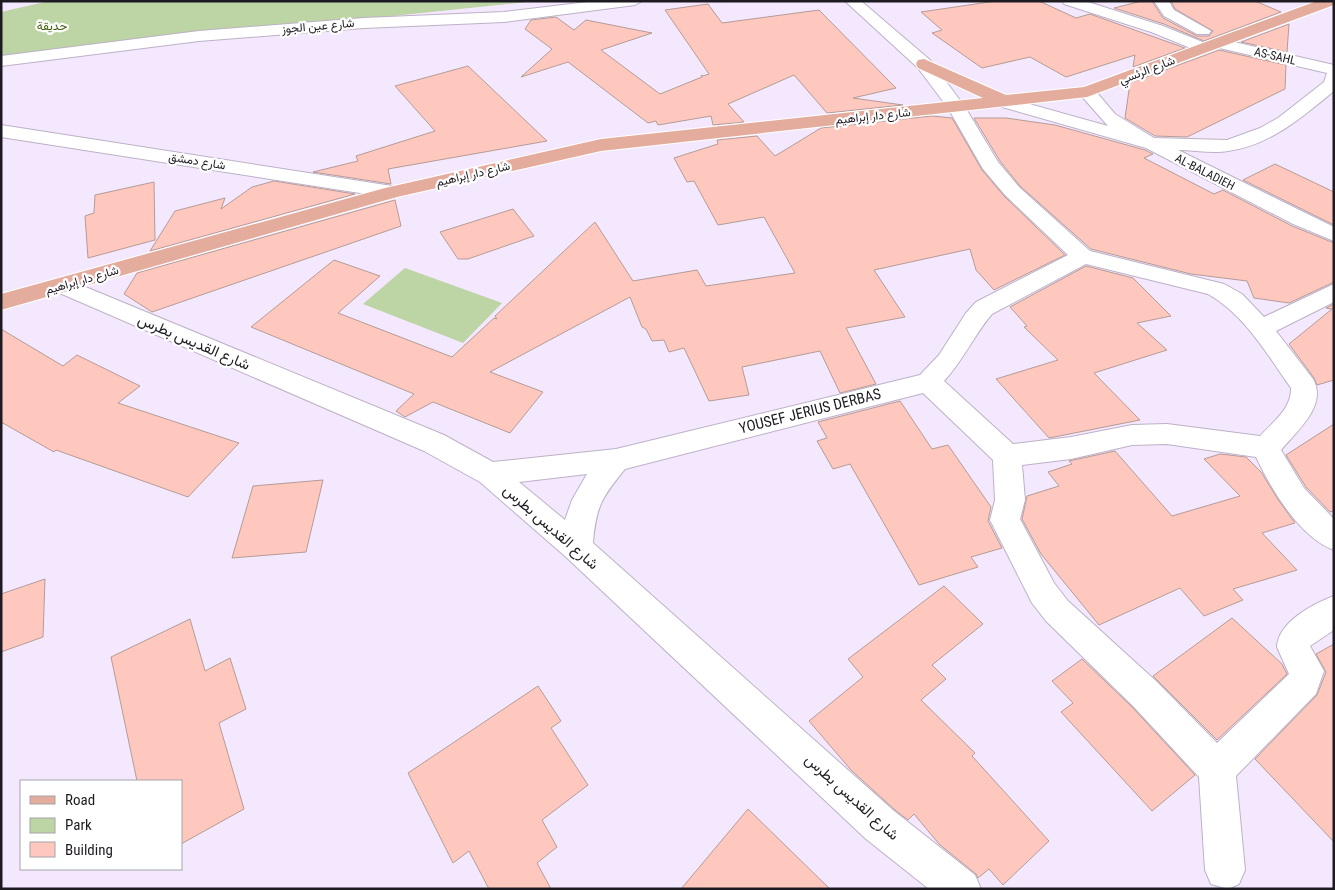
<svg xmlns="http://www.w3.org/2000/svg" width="1335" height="890" font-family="'Roboto Condensed',Vazirmatn,sans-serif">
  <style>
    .green { fill: #bdd4a4 }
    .building { fill: #fec8be; stroke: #b59b96 }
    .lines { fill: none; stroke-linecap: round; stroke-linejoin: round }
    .minor-casing { stroke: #bdb1c6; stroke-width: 2 }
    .major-casing { stroke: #fff; stroke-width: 2 }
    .minor { fill: #fff; fill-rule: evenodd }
    .major { fill: #e4ac9d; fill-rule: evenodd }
    .labels { text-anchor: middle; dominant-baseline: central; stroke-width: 4.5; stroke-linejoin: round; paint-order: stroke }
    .far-park-label { font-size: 12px; fill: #3e5b07; stroke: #fff }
    .far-street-label { font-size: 12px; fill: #1e1a22; stroke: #fff }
    .street-label { font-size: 15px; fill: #1e1a22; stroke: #fff }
  </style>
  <rect width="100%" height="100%" fill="#f4e8fe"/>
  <!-- green -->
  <g class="green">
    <path d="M49 1H537L1 57V12Z"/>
    <path d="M405 268 502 303 463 343 363 304Z"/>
  </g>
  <!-- building -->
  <g class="building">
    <path d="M996 1H1039L1076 18 1090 14 1185 48 1133 67 1135 55 1066 77 1030 57 982 68 932 33 942 30 921 12Z"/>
    <path d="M1142 1H1152L1163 18 1197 36H1209L1213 31 1175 9 1171 1H1255L1281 12 1204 41 1164 24 1114 8Z"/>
    <path d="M708 4 722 23 819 10 896 88 853 98 903 105 827 113 794 75 728 104 744 122 713 125 711 116 658 125 656 121 648 123 568 62 521 77 552 49 525 29 531 20 556 17 574 30 586 20 652 33 601 50 660 94 702 77 701 75 703 76 709 74 665 10Z"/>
    <path d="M1289 24 1287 52 1241 42Z"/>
    <path d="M1219 50 1286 65 1285 89 1187 137 1155 136 1125 118 1130 83Z"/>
    <path d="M468 66 547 141 388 169 391 184 313 172 358 161 356 156 435 131 395 86Z"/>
    <path d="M932 116 952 118 982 170 1004 196 1065 255 994 290 976 270 970 249 874 270 905 317 846 328 876 384 840 393 820 351 742 367 749 395 709 401 684 348 669 352 664 340 652 341 646 329 642 327 630 297 490 372 543 392 510 433 433 402 405 417 396 411 414 394 251 327 334 260 380 276 338 313 452 357 494 318 497 319 495 316 595 222 633 281 697 270 706 286 795 273 764 217 718 225 694 181 687 182 674 158 718 144 717 140 757 136 775 156 821 128Z"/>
    <path d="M974 118H1006L1055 125 1145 150 1153 154 1144 158 1214 194 1223 190 1292 226 1334 243V282L1289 303 1254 298 1247 281 1191 274 1091 249 1020 186 1000 161Z"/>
    <path d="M1275 164 1334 192V225L1243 180Z"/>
    <path d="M274 181 355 194 150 251 175 211 225 198 221 209 252 187Z"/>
    <path d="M154 182 155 240 88 258 85 216 94 213 95 195Z"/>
    <path d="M395 200 401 226 152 312 124 294 137 273Z"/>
    <path d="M513 209 534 236 468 259H458L440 232Z"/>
    <path d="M1086 266 1133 278 1171 316 1137 323 1167 350 1094 373 1140 420 1049 438 996 379 1058 360 1024 327 1027 326 1010 307Z"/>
    <path d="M1334 304V380L1317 385 1314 378 1289 344 1332 309 1326 308Z"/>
    <path d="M1 329 63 366 77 355 140 386 118 403 239 443 188 497 56 450 54 452 1 422Z"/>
    <path d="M900 401 932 449 948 445 991 507 988 521 1002 548 971 557 978 567 919 585 850 464 833 469 817 441 827 438 818 422Z"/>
    <path d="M1334 424V511L1330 512 1306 487 1286 455Z"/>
    <path d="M1115 451 1172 516 1240 496 1204 459 1220 454 1246 457 1261 472 1277 498 1295 523 1262 533 1297 570 1233 589 1243 600 1204 616 1180 588 1099 625 1041 554 1022 519 1027 496 1059 486 1048 472 1072 464 1069 461Z"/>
    <path d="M323 480 306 552 232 558 253 486Z"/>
    <path d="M45 579 43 637 1 652V594Z"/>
    <path d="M944 586 983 624 932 665 946 679 921 700 975 753 972 756 1049 841 1003 885 989 869 978 878 976 874 939 844 914 814 908 820 895 810 851 770 809 721 863 677 848 659Z"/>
    <path d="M1232 618 1282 664 1287 674 1217 740 1153 676Z"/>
    <path d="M190 619 205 671 230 658 246 709 219 723 244 809 181 844V781H137L111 657Z"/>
    <path d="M1334 644V842L1255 759 1317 695 1326 672 1316 654Z"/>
    <path d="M1082 659 1132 707 1195 775 1152 811 1061 712 1073 703 1052 681Z"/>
    <path d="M538 686 561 721 551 728 588 785 542 820 557 847 537 863 551 889H489L469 851 453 863 408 773Z"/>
    <path d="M748 809 830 889H681Z"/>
  </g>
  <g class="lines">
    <defs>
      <g id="minor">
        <path d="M596 1H642L635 5 504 22 364 28 199 41 1 66V56L199 31 364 18 504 12Z"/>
        <path d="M845 1H861L930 60 965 107 998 162 1019 187 1090 251 1224 284 1242 294 1264 317 1334 284V302L1276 331 1313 379C1328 405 1297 431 1281 450L1304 488 1334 519V550C1300 538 1271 489 1256 457L1167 444 1132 445 1071 459 1022 465 1025 500 1020 519 1054 583 1068 601 1157 682 1217 743 1289 674 1277 647C1278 622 1313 604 1334 596V630L1310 646 1324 671 1316 694 1236 776 1245 870 1239 884 1228 889 1211 884 1205 870 1199 777 1133 706 1046 621 1032 603 990 520 995 500 993 460 923 393 625 469C602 497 596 506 593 543L894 811 975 875 981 889H929L866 839 566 557 480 482 424 451 55 291 52 286 55 281 63 279 71 281 444 435 493 462 616 449 920 375 939 355 966 313 976 302 1068 255 1005 195 983 169 948 108 918 68ZM1086 264 1208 294C1245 315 1267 354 1291 388 1292 408 1273 422 1260 436L1167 424 1132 425 1071 437 1013 444 944 381C963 361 974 335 992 314ZM587 474 572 500 565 520 519 482Z"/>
        <path d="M1062 1H1085L1163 26 1210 45 1212 48 1204 53 1198 51 1151 32 1064 4Z"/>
        <path d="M1154 1H1169L1174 10 1211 31 1209 34H1197L1164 16Z"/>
        <path d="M1217 38 1334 65V91C1302 117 1271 145 1228 151 1213 154 1194 150 1178 150L1334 227V241L1293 224 1146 148 1002 107 999 103 1002 99 1008 98 1108 126 1078 92 1081 88H1093L1115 114 1154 138 1227 140 1260 128 1278 118 1324 82 1327 73 1211 46 1209 43 1211 40Z"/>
        <path d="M1 125 392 186 399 188 402 192 399 196 392 198 1 137Z"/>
      </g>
      <path id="major" d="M1317 1H1334V5L1087 97 601 151 397 197 1 310V294L385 188 601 139 983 98 918 68 916 64 918 60 924 59 1006 95 1084 87Z"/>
    </defs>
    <!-- minor casing -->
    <use href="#minor" class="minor-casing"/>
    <!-- major casing -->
    <use href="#major" class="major-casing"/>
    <!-- minor -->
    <use href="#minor" class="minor"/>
    <!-- major -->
    <use href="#major" class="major"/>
  </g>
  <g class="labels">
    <!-- far-park labels -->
    <g class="far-park-label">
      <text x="52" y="26">حديقة</text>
    </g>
    <!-- far-street labels -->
    <g class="far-street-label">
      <text transform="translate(318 26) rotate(-5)">شارع عين الجوز</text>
      <text transform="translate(1275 56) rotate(13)">AS-SAHL</text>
      <text transform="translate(1147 70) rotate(-21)">شارع الرئسي</text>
      <text transform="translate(873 116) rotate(-6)">شارع دار إبراهيم</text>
      <text transform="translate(197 161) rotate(9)">شارع دمشق</text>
      <text transform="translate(1205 172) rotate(27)">AL-BALADIEH</text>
      <text transform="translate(473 174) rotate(-13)">شارع دار إبراهيم</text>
      <text transform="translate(82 280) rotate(-16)">شارع دار إبراهيم</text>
    </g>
    <!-- street labels -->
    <g class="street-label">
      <text transform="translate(194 342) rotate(23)">شارع القديس بطرس</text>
      <text transform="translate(810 411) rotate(-14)">YOUSEF JERIUS DERBAS</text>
      <text transform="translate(551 527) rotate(41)">شارع القديس بطرس</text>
      <text transform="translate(852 797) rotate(42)">شارع القديس بطرس</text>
    </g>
  </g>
  <!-- border -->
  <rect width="1335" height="890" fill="none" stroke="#1e1a22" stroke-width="5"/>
  <!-- legend -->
  <rect x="20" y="780" width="162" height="90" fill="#ffffff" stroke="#a5a3a7"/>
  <rect x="30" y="796" width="25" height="8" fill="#e4ac9d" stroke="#a5a3a7"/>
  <text x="65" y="805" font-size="15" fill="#1e1a22">Road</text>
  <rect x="30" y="818" width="25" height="15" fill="#bdd4a4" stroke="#a5a3a7"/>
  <text x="65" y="830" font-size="15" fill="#1e1a22">Park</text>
  <rect x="30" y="842" width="25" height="15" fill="#fec8be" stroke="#a5a3a7"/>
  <text x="65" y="855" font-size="15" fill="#1e1a22">Building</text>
</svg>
